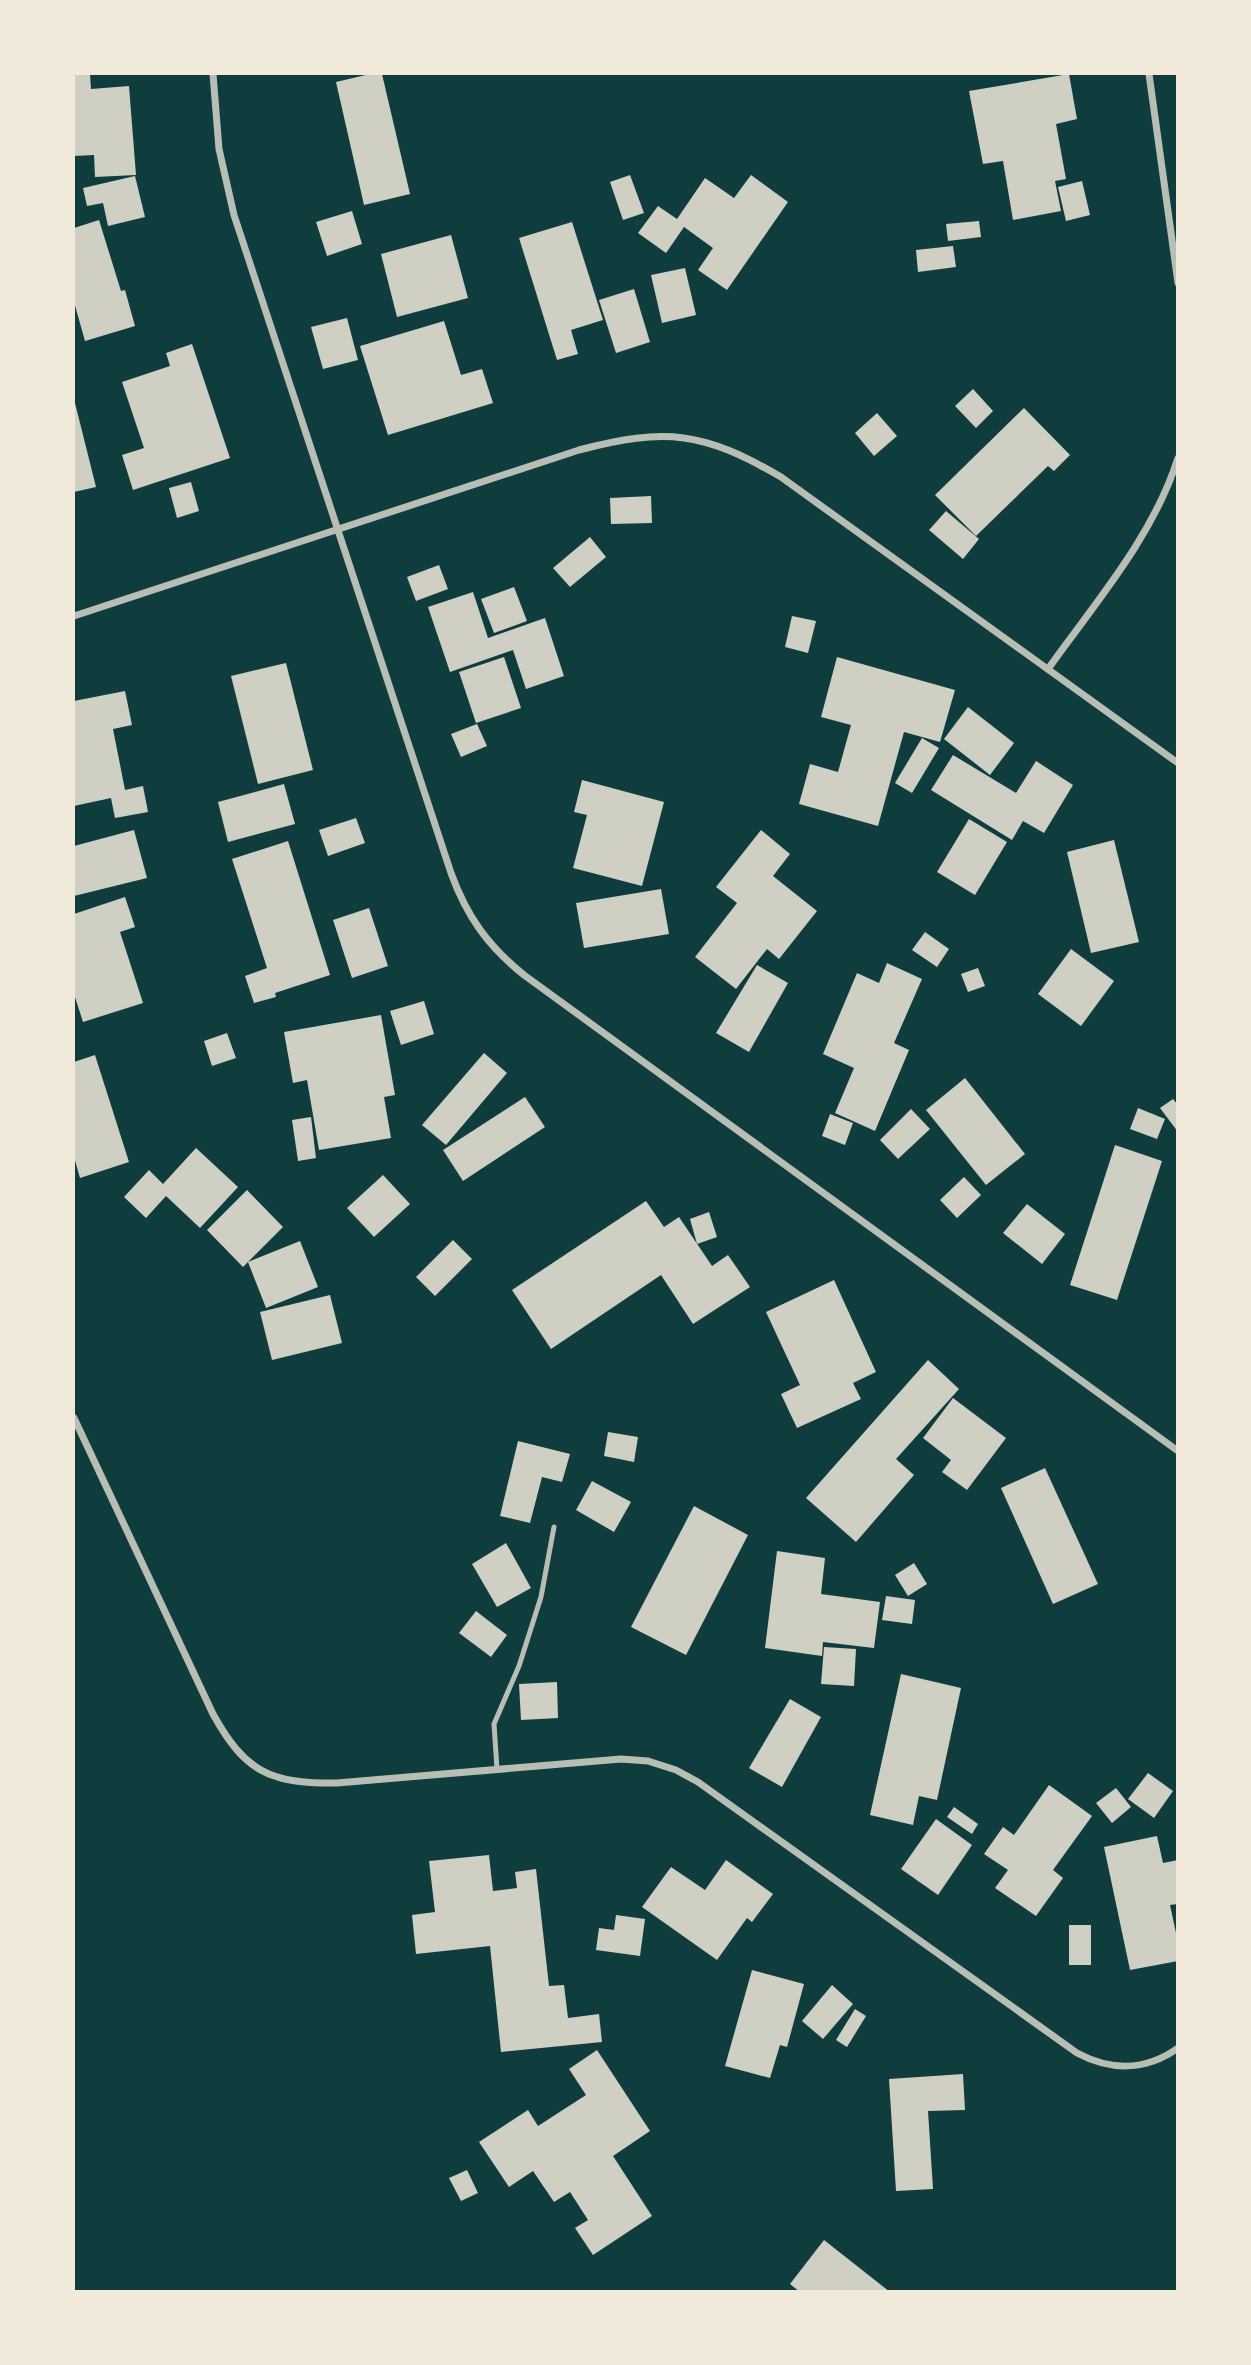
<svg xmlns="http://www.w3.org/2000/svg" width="1251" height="2365" font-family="'PT Sans Narrow',sans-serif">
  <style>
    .building { fill: #cfcfc3 }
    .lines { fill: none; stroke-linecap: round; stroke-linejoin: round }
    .service { stroke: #b8beb3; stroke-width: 5 }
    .minor { stroke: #b8beb3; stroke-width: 7 }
  </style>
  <rect width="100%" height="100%" fill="#0f3d3e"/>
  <!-- building -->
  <g class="building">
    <path d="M74 74H90L91 89 129 86 136 175 95 177 94 155 74 156Z"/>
    <path d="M370 74H382L410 194 364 205 336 82Z"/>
    <path d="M1069 74 1077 119 1056 124 1066 179 1055 181 1061 211 1013 220 1003 161 983 164 969 91Z"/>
    <path d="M630 175 644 213 623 220 610 182Z"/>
    <path d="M751 175 788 202 727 290 698 270 713 248 684 227 666 253 638 233 658 206 677 219 705 178 734 198Z"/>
    <path d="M135 176 145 217 108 226 103 203 87 206 83 188Z"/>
    <path d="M1082 181 1090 215 1066 221 1058 187Z"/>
    <path d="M352 211 362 244 327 256 316 222Z"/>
    <path d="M99 220 121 291 125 290 135 326 85 341 74 302V228Z"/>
    <path d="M979 221 981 237 948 241 946 224Z"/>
    <path d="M572 222 603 320 571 330 578 354 557 360 519 238Z"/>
    <path d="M451 235 468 298 397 317 381 254Z"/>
    <path d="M953 246 956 267 918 272 916 250Z"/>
    <path d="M685 268 696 315 662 323 651 275Z"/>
    <path d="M634 289 650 342 616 353 599 300Z"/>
    <path d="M347 318 358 360 323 369 311 327Z"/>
    <path d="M444 321 461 375 482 369 493 403 388 435 360 346Z"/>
    <path d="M192 344 230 458 133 490 122 455 144 448 122 382 170 366 166 353Z"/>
    <path d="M973 389 993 411 976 428 955 406Z"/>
    <path d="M74 399 96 487 74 492Z"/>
    <path d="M1024 408 1070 455 1054 471 1048 466 976 536 935 495Z"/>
    <path d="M877 413 897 436 874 456 855 433Z"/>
    <path d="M191 482 199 511 177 518 169 488Z"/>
    <path d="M651 496 652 523 611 524 610 498Z"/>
    <path d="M946 511 979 539 963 559 929 530Z"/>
    <path d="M590 537 606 557 570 587 553 568Z"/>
    <path d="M439 565 448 589 416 601 407 577Z"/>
    <path d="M514 587 527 621 494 633 481 599Z"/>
    <path d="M473 592 488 638 545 618 564 676 526 689 513 650 450 672 428 607Z"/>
    <path d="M792 616 816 621 808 653 785 647Z"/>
    <path d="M504 657 521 708 476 723 459 672Z"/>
    <path d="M837 657 955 690 940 742 904 732 878 826 799 804 810 764 838 772 851 725 821 717Z"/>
    <path d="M286 663 313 770 258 784 231 676Z"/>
    <path d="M125 691 132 725 113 729 125 790 143 786 148 812 115 818 111 798 74 806V701Z"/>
    <path d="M968 707 1014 743 990 775 944 739Z"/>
    <path d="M477 724 487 746 461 757 451 734Z"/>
    <path d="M922 738 939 748 912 793 895 783Z"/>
    <path d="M953 755 1016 793 1036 761 1073 785 1044 833 1023 821 1012 840 931 790Z"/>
    <path d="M582 780 664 802 642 886 573 868 587 815 574 812Z"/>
    <path d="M284 784 295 824 228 842 218 802Z"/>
    <path d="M356 818 365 843 328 856 319 830Z"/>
    <path d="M969 819 1007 842 975 895 937 872Z"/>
    <path d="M134 830 147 878 74 896V846Z"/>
    <path d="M761 830 790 854 773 876 817 911 779 959 767 949 736 989 695 957 737 903 716 887Z"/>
    <path d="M1114 840 1139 942 1091 953 1067 852Z"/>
    <path d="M288 841 330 975 275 993 276 997 254 1003 245 976 267 968 232 859Z"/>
    <path d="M661 889 669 934 584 948 576 903Z"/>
    <path d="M125 897 135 927 120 932 143 1003 83 1022 74 994V914Z"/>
    <path d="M369 908 388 966 352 978 333 920Z"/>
    <path d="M925 932 949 949 937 967 912 950Z"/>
    <path d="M1071 949 1114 981 1081 1026 1038 994Z"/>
    <path d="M887 963 922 979 894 1043 909 1050 875 1131 835 1113 854 1068 823 1054 857 973 879 983Z"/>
    <path d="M757 965 788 983 749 1052 716 1033Z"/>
    <path d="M978 968 985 986 968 992 961 974Z"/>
    <path d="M424 1001 434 1034 401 1045 390 1011Z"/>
    <path d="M381 1015 395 1095 384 1097 391 1138 319 1150 307 1080 293 1083 284 1032Z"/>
    <path d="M227 1033 236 1058 212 1066 204 1041Z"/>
    <path d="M484 1053 507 1073 446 1145 422 1125Z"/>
    <path d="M95 1055 129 1162 80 1178 74 1157V1062Z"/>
    <path d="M965 1078 1025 1154 986 1185 926 1110Z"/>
    <path d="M525 1097 545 1127 463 1181 443 1150Z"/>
    <path d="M1173 1099 1178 1105V1132L1160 1108Z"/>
    <path d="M1138 1108 1165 1119 1157 1139 1130 1129Z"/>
    <path d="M911 1109 930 1129 898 1159 880 1140Z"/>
    <path d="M830 1114 853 1123 845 1145 822 1136Z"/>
    <path d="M311 1117 316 1158 298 1161 292 1120Z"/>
    <path d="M1115 1145 1162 1161 1117 1300 1070 1285Z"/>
    <path d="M196 1148 238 1187 200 1228 166 1196 146 1218 124 1197 149 1170 163 1184Z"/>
    <path d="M383 1175 410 1204 374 1237 347 1208Z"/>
    <path d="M964 1177 981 1195 957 1218 940 1200Z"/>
    <path d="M247 1190 283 1227 243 1267 207 1230Z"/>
    <path d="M646 1201 664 1227 679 1217 712 1266 728 1255 750 1287 693 1324 661 1275 551 1349 512 1290Z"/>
    <path d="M1027 1204 1065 1234 1042 1264 1003 1233Z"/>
    <path d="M709 1212 717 1237 697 1244 690 1219Z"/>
    <path d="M453 1240 472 1259 435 1296 416 1277Z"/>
    <path d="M300 1241 318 1287 266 1308 248 1262Z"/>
    <path d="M834 1280 876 1372 853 1383 861 1399 797 1428 781 1394 800 1385 766 1312Z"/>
    <path d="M330 1295 342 1343 272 1360 260 1312Z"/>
    <path d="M928 1360 959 1389 896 1459 914 1475 856 1542 806 1498Z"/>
    <path d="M953 1398 1006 1438 967 1490 942 1472 951 1460 923 1438Z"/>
    <path d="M608 1432 638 1437 634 1462 604 1456Z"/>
    <path d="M518 1441 570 1454 562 1482 542 1477 530 1523 500 1516Z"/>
    <path d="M1045 1468 1098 1584 1053 1604 1001 1488Z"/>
    <path d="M592 1481 631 1502 614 1532 576 1510Z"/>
    <path d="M694 1506 748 1535 686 1655 631 1627Z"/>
    <path d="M506 1543 531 1588 497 1607 472 1564Z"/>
    <path d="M777 1551 825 1558 821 1594 880 1602 874 1648 823 1642 822 1656 765 1648Z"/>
    <path d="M914 1563 927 1584 908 1596 895 1575Z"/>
    <path d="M886 1596 915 1600 912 1624 882 1620Z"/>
    <path d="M476 1611 507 1635 491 1657 459 1633Z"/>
    <path d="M824 1647 856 1649 854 1686 821 1684Z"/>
    <path d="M901 1674 961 1688 937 1800 919 1796 913 1825 870 1815Z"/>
    <path d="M557 1682 558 1718 521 1720 519 1684Z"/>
    <path d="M790 1699 821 1717 782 1787 749 1768Z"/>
    <path d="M1148 1773 1173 1791 1154 1818 1128 1799Z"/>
    <path d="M1049 1785 1092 1816 1053 1870 1063 1878 1036 1916 995 1888 1008 1870 984 1854 1003 1827 1014 1835Z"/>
    <path d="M1116 1788 1131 1807 1112 1823 1096 1803Z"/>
    <path d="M954 1807 978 1824 972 1834 947 1817Z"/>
    <path d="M936 1819 972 1845 938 1895 901 1869Z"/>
    <path d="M1157 1836 1163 1863 1178 1860V1904L1170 1905 1178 1942V1961L1130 1970 1104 1847Z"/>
    <path d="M489 1855 493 1891 517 1888 515 1872 536 1869 549 1986 564 1985 568 2018 599 2014 602 2042 501 2052 490 1946 416 1954 412 1915 435 1912 429 1861Z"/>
    <path d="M726 1860 773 1894 752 1922 747 1918 717 1960 642 1907 671 1867 705 1890Z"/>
    <path d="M616 1915 645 1919 640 1956 596 1950 599 1928 614 1930Z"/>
    <rect x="1069" y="1925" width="22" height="40"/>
    <path d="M752 1970 804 1984 787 2047 780 2045 770 2078 725 2066Z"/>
    <path d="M832 1985 853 2004 823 2039 802 2021Z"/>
    <path d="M855 2009 866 2016 847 2047 836 2040Z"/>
    <path d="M597 2050 650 2131 613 2156 652 2216 593 2255 575 2228 588 2220 570 2192 554 2202 533 2171 509 2187 479 2142 528 2110 538 2126 586 2095 569 2069Z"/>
    <path d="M963 2074 965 2110 928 2111 933 2189 896 2191 889 2079Z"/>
    <path d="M467 2170 478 2193 461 2201 449 2178Z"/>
    <path d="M824 2240 890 2292H800L790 2284Z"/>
  </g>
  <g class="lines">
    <!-- service -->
    <path class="service" d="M497 1769 494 1724 519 1666 541 1597 554 1527"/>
    <!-- minor -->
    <g class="minor">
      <path d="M213 74 219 149 234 215 451 873C467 917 488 946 524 975L1178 1451"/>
      <path d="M1149 74 1178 283"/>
      <path d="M74 616 579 450C666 427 704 432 781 477L1178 763"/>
      <path d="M1048 669C1095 603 1153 537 1178 458"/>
      <path d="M74 1418 213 1714C245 1772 270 1784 337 1783L621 1759 648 1761 676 1770 698 1782 1077 2053C1111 2071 1146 2071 1178 2048"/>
    </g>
  </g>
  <!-- border -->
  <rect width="1251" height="2365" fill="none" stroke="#f1e9da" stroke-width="150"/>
</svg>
